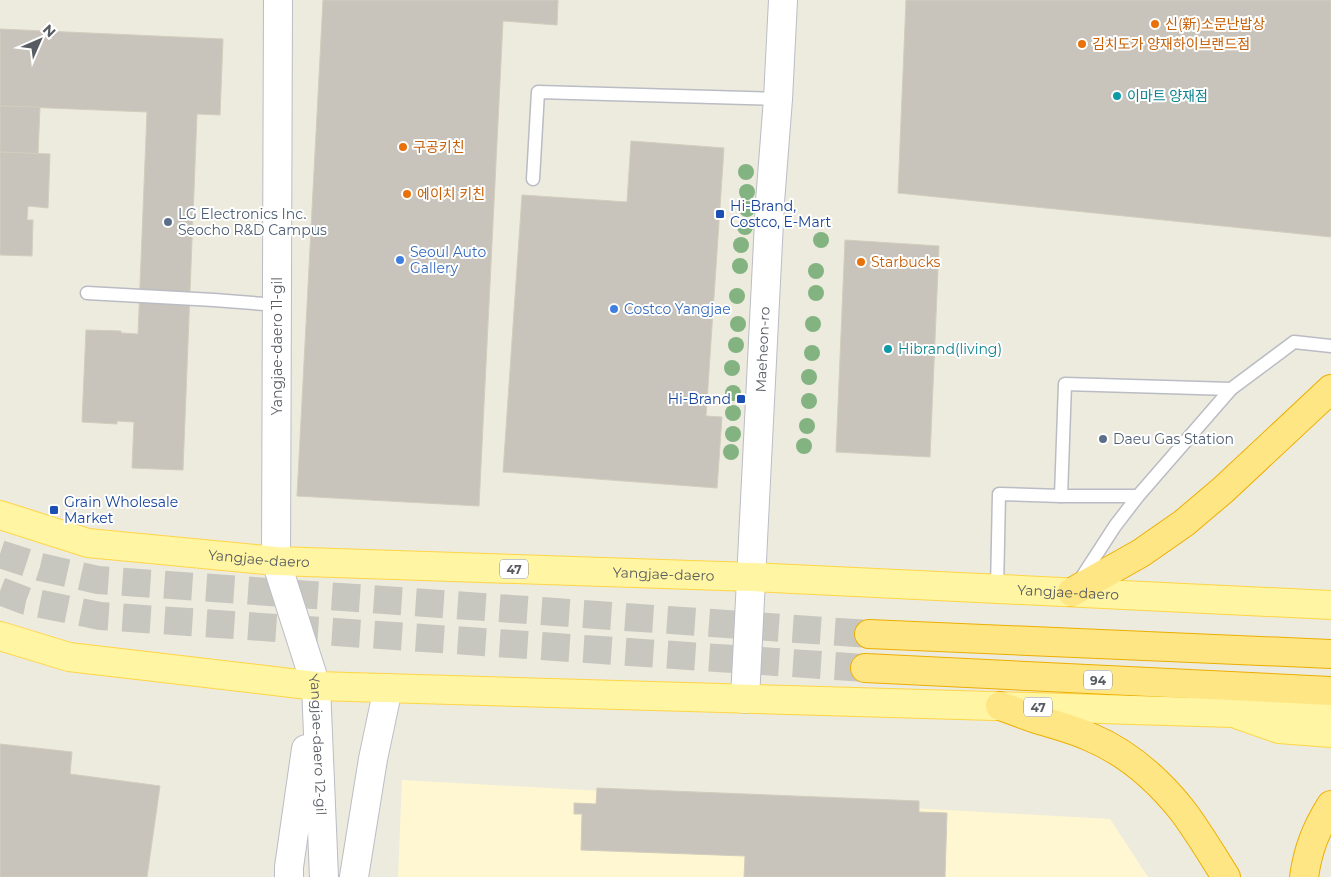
<svg xmlns="http://www.w3.org/2000/svg" width="1331" height="877" font-family="Montserrat,'Noto Sans KR',sans-serif">
  <style>
    .commercial { fill: #fff7d2 }
    .building { fill: #c8c4bc; stroke: #d2cdbc }
    .lines { fill: none; stroke-linecap: round; stroke-linejoin: round }
    .highway-tunnel { stroke: #c8c7bf; stroke-width: 28; stroke-dasharray: 28 14; stroke-linecap: butt }
    .lane-casing { stroke: #babcc3; stroke-width: 15 }
    .secondary-casing { stroke: #babdc5; stroke-width: 30 }
    .primary-casing { stroke: #ffd546; stroke-width: 30 }
    .highway-casing { stroke: #ecae00; stroke-width: 30 }
    .lane { stroke: #fff; stroke-width: 12 }
    .secondary { stroke: #fff; stroke-width: 28 }
    .primary { stroke: #fff5a2; stroke-width: 28 }
    .highway { stroke: #ffe684; stroke-width: 28 }
    .tree { fill: #82b380 }
    .food-dot { fill: #e8710a; stroke: #fff; stroke-width: 2 }
    .culture-dot { fill: #0f9aa8; stroke: #fff; stroke-width: 2 }
    .transit-dot { fill: #1a4fb4; stroke: #fff; stroke-width: 2 }
    .service-dot { fill: #5c6f8a; stroke: #fff; stroke-width: 2 }
    .shop-dot { fill: #3f7fe0; stroke: #fff; stroke-width: 2 }
    .labels { text-anchor: middle; dominant-baseline: central; stroke-width: 4; stroke-linejoin: round; paint-order: stroke }
    .shield { fill: #fff; stroke: #8a8d91; stroke-width: 1 }
    .shield-label { font-size: 12px; font-weight: bold; fill: #585c62 }
    .food-label { font-size: 14px; fill: #c56008; stroke: #fff; text-anchor: start }
    .culture-label { font-size: 14px; fill: #0d838f; stroke: #fff; text-anchor: start }
    .transit-label { font-size: 14px; fill: #164399; stroke: #fff; text-anchor: start }
    .service-label { font-size: 14px; fill: #4e5e75; stroke: #fff; text-anchor: start }
    .shop-label { font-size: 14px; fill: #366cbe; stroke: #fff; text-anchor: start }
    .street-label { font-size: 14px; fill: #585c62; stroke: #fff }
  </style>
  <rect width="100%" height="100%" fill="#edebde"/>
  <!-- commercial -->
  <path class="commercial" d="M402 780 1110 819 1148 877H398Z"/>
  <!-- building -->
  <g class="building">
    <path d="M323 0H558L557 25 503 21 479 506 297 496Z"/>
    <path d="M906 0H1331V237L898 193Z"/>
    <path d="M0 29 223 39 220 115 197 114 183 470 132 468 134 422 117 421V424L82 422 86 330 121 331V333L138 334 147 112 0 106Z"/>
    <path d="M0 106 40 107 38 154 0 152Z"/>
    <path d="M631 141 724 148 706 416 722 417 717 488 503 472 522 195 627 202Z"/>
    <path d="M0 152 50 154 48 208 28 206 27 220H33L32 256 0 255Z"/>
    <path d="M845 240 939 246 930 457 836 452Z"/>
    <path d="M0 744 72 752 70 774 160 786 147 877H0Z"/>
    <path d="M597 788 919 801V812L947 813 945 877H744L745 856 581 850 582 814H574V803L596 804Z"/>
  </g>
  <g class="lines">
    <!-- highway-tunnel -->
    <g class="highway-tunnel">
      <path d="M0 554 40 567 98 580 869 634"/>
      <path d="M0 591 26 601 100 616 865 668"/>
    </g>
    <defs>
      <g id="lane">
        <path d="M533 179 538 92 778 99"/>
        <path d="M87 293 214 300 277 305"/>
        <path d="M1061 496H1138"/>
        <path d="M1080 580 1115 526 1138 496 1231 389 1294 342 1331 346"/>
        <path d="M997 589 999 494 1061 496 1065 384 1231 389"/>
      </g>
      <g id="secondary">
        <path id="s1" d="M278 0 276 561 316 686 324 877"/>
        <path id="s2" d="M745 699 770 202 778 99 783 0"/>
        <path d="M289 877V867L306 749"/>
        <path d="M354 877 373 759 388 688"/>
      </g>
      <g id="primary">
        <path id="s3" d="M0 515 88 543 276 561 751 577 1331 605"/>
        <path d="M0 636 69 657 316 686 1233 713 1285 705 1331 709"/>
        <path d="M1239 715 1279 729 1331 733"/>
      </g>
      <g id="highway">
        <path d="M1072 592 1141 553 1184 523 1223 490 1331 389"/>
        <path d="M869 634 1331 654"/>
        <path d="M865 668 1331 691"/>
        <path d="M1000 706C1015 711 1029 717 1043 721 1059 726 1075 730 1090 737 1126 752 1158 780 1182 810 1198 831 1212 855 1226 877"/>
        <path d="M1304 877C1308 849 1316 829 1331 805"/>
      </g>
    </defs>
    <!-- lane casing -->
    <use href="#lane" class="lane-casing"/>
    <!-- secondary casing -->
    <use href="#secondary" class="secondary-casing"/>
    <!-- primary casing -->
    <use href="#primary" class="primary-casing"/>
    <!-- highway casing -->
    <use href="#highway" class="highway-casing"/>
    <!-- lane -->
    <use href="#lane" class="lane"/>
    <!-- secondary -->
    <use href="#secondary" class="secondary"/>
    <!-- primary -->
    <use href="#primary" class="primary"/>
    <!-- highway -->
    <use href="#highway" class="highway"/>
  </g>
  <!-- trees -->
  <g class="tree">
    <circle cx="746" cy="172" r="8"/>
    <circle cx="747" cy="192" r="8"/>
    <circle cx="747" cy="209" r="8"/>
    <circle cx="745" cy="227" r="8"/>
    <circle cx="821" cy="240" r="8"/>
    <circle cx="741" cy="245" r="8"/>
    <circle cx="740" cy="266" r="8"/>
    <circle cx="816" cy="271" r="8"/>
    <circle cx="816" cy="293" r="8"/>
    <circle cx="737" cy="296" r="8"/>
    <circle cx="738" cy="324" r="8"/>
    <circle cx="813" cy="324" r="8"/>
    <circle cx="736" cy="345" r="8"/>
    <circle cx="812" cy="353" r="8"/>
    <circle cx="732" cy="368" r="8"/>
    <circle cx="809" cy="377" r="8"/>
    <circle cx="733" cy="393" r="8"/>
    <circle cx="809" cy="401" r="8"/>
    <circle cx="733" cy="413" r="8"/>
    <circle cx="807" cy="426" r="8"/>
    <circle cx="733" cy="434" r="8"/>
    <circle cx="804" cy="446" r="8"/>
    <circle cx="731" cy="452" r="8"/>
  </g>
  <!-- markers -->
  <g class="food-dot">
    <circle cx="1155" cy="24" r="5"/>
    <circle cx="1082" cy="44" r="5"/>
    <circle cx="403" cy="147" r="5"/>
    <circle cx="407" cy="194" r="5"/>
    <circle cx="861" cy="262" r="5"/>
  </g>
  <g class="culture-dot">
    <circle cx="1117" cy="96" r="5"/>
    <circle cx="888" cy="349" r="5"/>
  </g>
  <g class="transit-dot">
    <rect x="715" y="209" width="10" height="10" rx="2.5"/>
    <rect x="736" y="394" width="10" height="10" rx="2.5"/>
    <rect x="49" y="505" width="10" height="10" rx="2.5"/>
  </g>
  <g class="service-dot">
    <circle cx="168" cy="222" r="5"/>
    <circle cx="1103" cy="439" r="5"/>
  </g>
  <g class="shop-dot">
    <circle cx="400" cy="260" r="5"/>
    <circle cx="614" cy="309" r="5"/>
  </g>
  <g class="labels">
    <!-- shield labels -->
    <g class="shield">
      <rect x="500" y="559.5" width="28" height="19" rx="4"/>
      <rect x="1084" y="670.5" width="28" height="19" rx="4"/>
      <rect x="1024" y="697.5" width="28" height="19" rx="4"/>
    </g>
    <g class="shield-label">
      <text x="514" y="569">47</text>
      <text x="1098" y="680">94</text>
      <text x="1038" y="707">47</text>
    </g>
    <!-- food labels -->
    <g class="food-label">
      <text x="1165" y="24">신(新)소문난밥상</text>
      <text x="1092" y="44">김치도가 양재하이브랜드점</text>
      <text x="413" y="147">구공키친</text>
      <text x="417" y="194">에이치 키친</text>
      <text x="871" y="262">Starbucks</text>
    </g>
    <!-- culture labels -->
    <g class="culture-label">
      <text x="1127" y="96">이마트 양재점</text>
      <text x="898" y="349">Hibrand(living)</text>
    </g>
    <!-- transit labels -->
    <g class="transit-label">
      <text x="730" y="206">Hi-Brand,<tspan x="730" dy="16">Costco, E-Mart</tspan></text>
      <text x="731" y="399" text-anchor="end">Hi-Brand</text>
      <text x="64" y="502">Grain Wholesale<tspan x="64" dy="16">Market</tspan></text>
    </g>
    <!-- service labels -->
    <g class="service-label">
      <text x="178" y="214">LG Electronics Inc.<tspan x="178" dy="16">Seocho R&amp;D Campus</tspan></text>
      <text x="1113" y="439">Daeu Gas Station</text>
    </g>
    <!-- shop labels -->
    <g class="shop-label">
      <text x="410" y="252">Seoul Auto<tspan x="410" dy="16">Gallery</tspan></text>
      <text x="624" y="309">Costco Yangjae</text>
    </g>
    <!-- street labels -->
    <g class="street-label">
      <text transform="translate(277 346) rotate(-90)">Yangjae-daero 11-gil</text>
      <text stroke="none"><textPath href="#s2" startOffset="350">Maeheon-ro</textPath></text>
      <text stroke="none"><textPath href="#s3" startOffset="264">Yangjae-daero</textPath></text>
      <text stroke="none"><textPath href="#s3" startOffset="669">Yangjae-daero</textPath></text>
      <text stroke="none"><textPath href="#s3" startOffset="1074">Yangjae-daero</textPath></text>
      <text stroke="none"><textPath href="#s1" startOffset="751">Yangjae-daero 12-gil</textPath></text>
    </g>
  </g>
  <!-- north arrow -->
  <g transform="translate(40 40) rotate(45)" stroke="#ffffff" stroke-width="4" paint-order="stroke">
  <path d="M0-4L9 19L0 12L-9 19Z" fill="#585c62"/>
  <text y="-8" font-size="14" font-weight="bold" text-anchor="middle" fill="#585c62">N</text>
  </g>
</svg>
